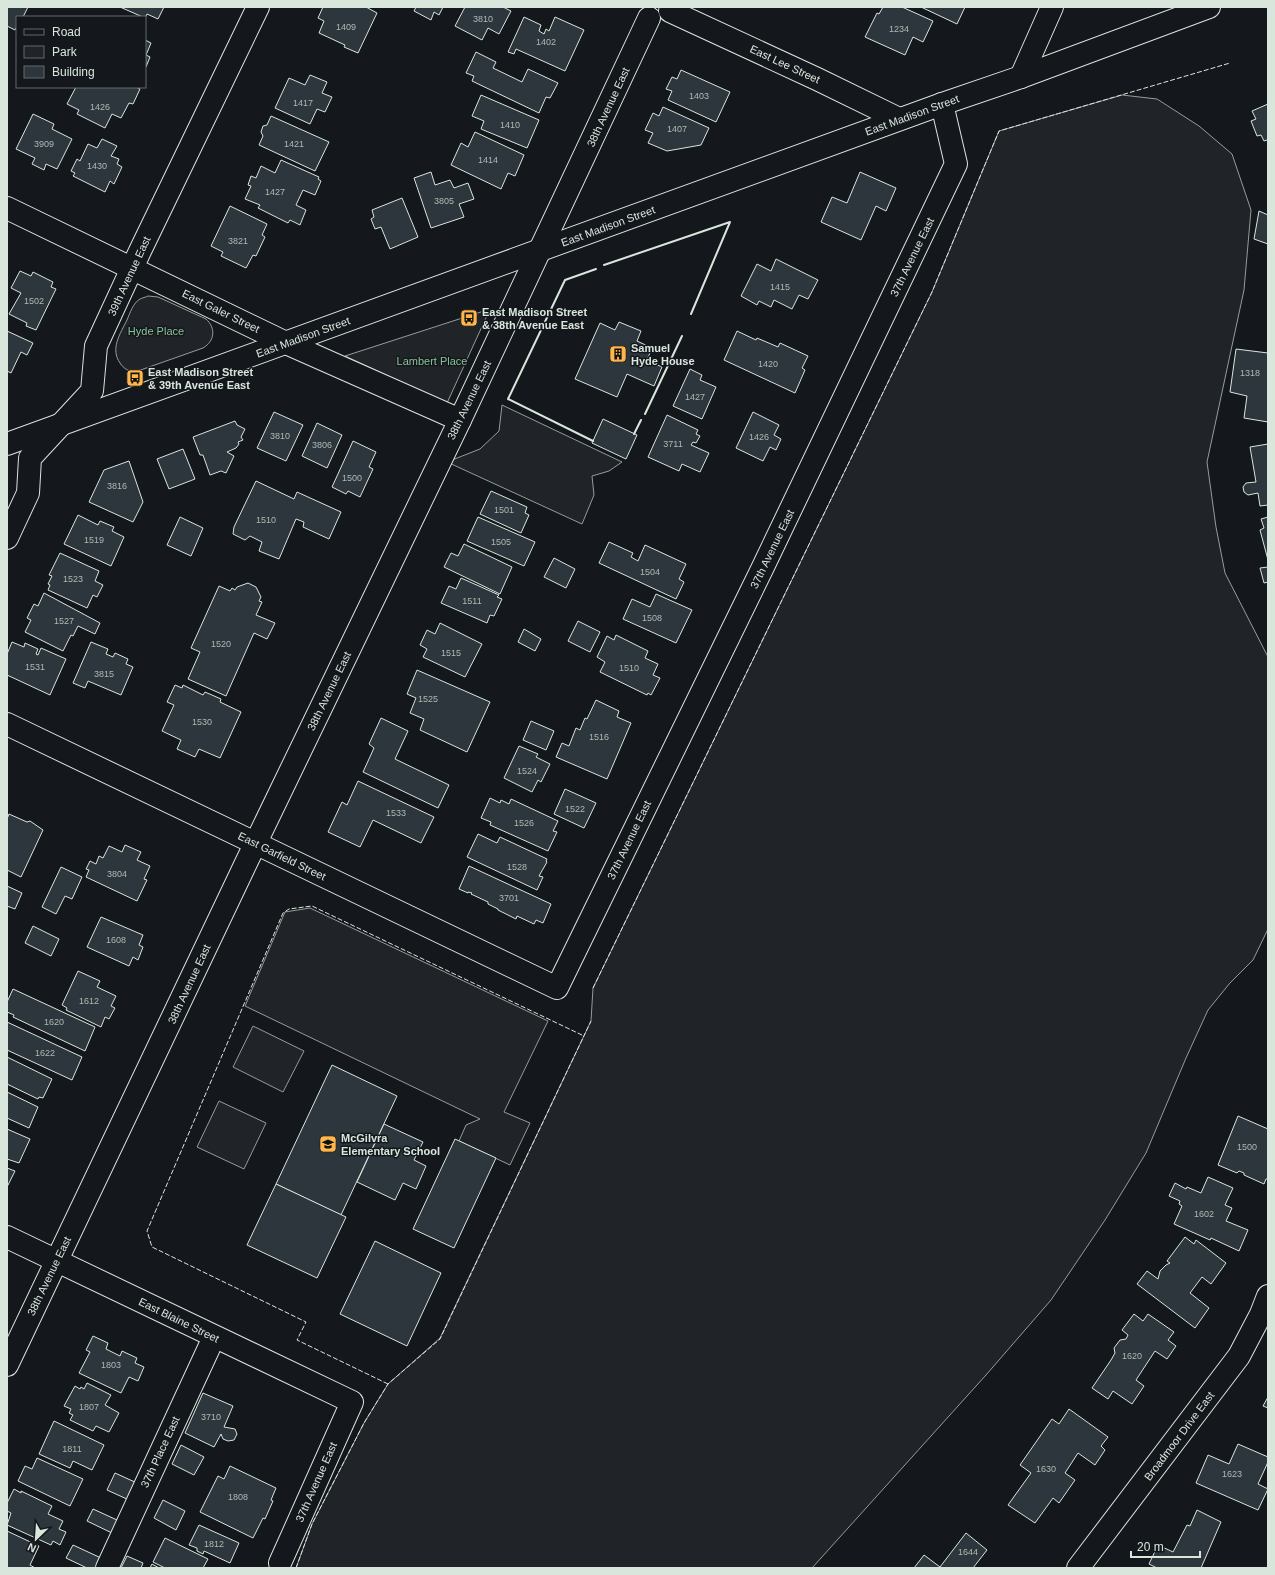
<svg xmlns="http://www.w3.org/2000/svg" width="1275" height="1575" font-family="Arial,sans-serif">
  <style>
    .green { fill: #202428; stroke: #939e99 }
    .building { fill: #2c363c; stroke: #d8e6dc }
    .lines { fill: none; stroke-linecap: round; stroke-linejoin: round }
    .minor-casing { stroke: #d8e6dc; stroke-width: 24 }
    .major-casing { stroke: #d8e6dc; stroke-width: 24 }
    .minor { stroke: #14181c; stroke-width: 22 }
    .major { stroke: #14181c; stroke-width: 22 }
    .fence { stroke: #d8e6dc; stroke-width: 1; stroke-dasharray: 5 2; stroke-linecap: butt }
    .wall { stroke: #d8e6dc; stroke-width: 2 }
    .labels { text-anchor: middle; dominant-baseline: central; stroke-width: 3; stroke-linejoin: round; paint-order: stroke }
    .number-label { font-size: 9px; fill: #adbab4 }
    .street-label { font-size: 11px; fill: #d8e6dc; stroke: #14181c }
    .poi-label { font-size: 11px; font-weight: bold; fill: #d8e6dc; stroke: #14181c; text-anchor: start }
    .park-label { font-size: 11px; fill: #8ac095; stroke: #14181c }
  </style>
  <rect width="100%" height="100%" fill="#14181c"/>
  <!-- green -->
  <g class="green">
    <path d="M1122 95 1157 99 1199 126 1232 154 1251 210 1244 290 1207 462 1216 527 1225 573 1268 657V929L1253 960 1230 983 1208 1010 1186 1058 1146 1153 1105 1220 1051 1300 986 1375 812 1568H296L312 1524 364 1423 388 1384 440 1338 591 1021 593 988 932 292 999 131Z"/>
    <path d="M148 296 158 297 206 319C216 328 215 341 203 348L135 372C128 371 124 369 120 363 110 349 120 334 127 320 130 313 133 303 140 299 142 298 146 297 148 296Z"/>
    <path d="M490 309 447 403 345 356Z"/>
    <path d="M502 405 622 462 609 471 592 476 594 495 582 524 447 462 480 449 499 431Z"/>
    <path d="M310 908 548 1021 504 1112 530 1123 510 1165 459 1141 466 1125 480 1119 245 1006 285 912Z"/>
    <path d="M253 1026 304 1051 283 1092 233 1067Z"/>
    <path d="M219 1101 266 1123 244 1169 197 1147Z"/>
  </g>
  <!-- building -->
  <g class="building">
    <path d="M7 7H28L23 17H17V26L15 30 7 26Z"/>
    <path d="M120 7H164L158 19 147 14 145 18Z"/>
    <path d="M323 7H366L377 13 358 53 344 47 345 45 319 33 324 21 318 18Z"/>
    <path d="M416 7H443L439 15 434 12 431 20 414 11Z"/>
    <path d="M465 7H503L511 11 499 34 488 28 482 40 455 26Z"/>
    <path d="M883 7H902L933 21 923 42 913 37 905 55 865 37 877 13 879 14Z"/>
    <path d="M921 7H965L957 24Z"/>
    <path d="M524 17 541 25 539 31 544 34 546 29 549 31 555 17 584 30 565 71 516 49 514 54 508 52Z"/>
    <path d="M145 40 151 43 146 55 150 57 146 67Z"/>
    <path d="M476 52 496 62 493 68 522 82 528 69 558 83 550 98 546 97 539 113 472 81 474 76 466 73Z"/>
    <path d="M681 70 730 92 716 122 668 100 672 91 666 89 672 77 677 79Z"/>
    <path d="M310 75 327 82 322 93 332 97 325 112 317 109 310 124 275 108 289 78 305 85Z"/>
    <path d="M76 87H136L140 89 133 104 129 103 121 118 112 114 105 128 77 114 79 110 67 104Z"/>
    <path d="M481 95 539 120 527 148 481 129 484 121 472 116Z"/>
    <path d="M1268 104V141L1267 140 1264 141 1261 135 1257 136 1251 121 1256 119 1252 111Z"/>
    <path d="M663 107 709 128 701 145 667 151 648 143 653 133 645 130 653 113 659 116Z"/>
    <path d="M33 114 54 124 52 129 72 139 57 169 46 164 44 170 32 164 35 158 16 149Z"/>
    <path d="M271 116 329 142 315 171 259 145 263 136 261 132 263 126 267 125Z"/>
    <path d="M475 132 524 155 515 176 508 173 501 189 451 165 461 143 468 147Z"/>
    <path d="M102 139 117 146 111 156 119 159 117 164 122 167 114 184 110 181 105 192 73 176 75 173 71 171 77 159 80 161 88 144 97 148Z"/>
    <path d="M281 160 319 177 318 179 321 181 315 195 303 190 296 205 306 210 300 225 290 220 288 223 258 208 260 205 245 199 251 186 248 185 251 176 256 178 261 166 275 173Z"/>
    <path d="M431 172 435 185 450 180 454 188 468 183 474 199 459 204 464 217 431 228 414 178Z"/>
    <path d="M860 172 896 188 886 211 876 206 861 240 821 222 832 197 847 203Z"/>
    <path d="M402 198 418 237 390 249 381 227 375 229 371 219 374 217 372 210Z"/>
    <path d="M230 206 267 224 262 235 265 237 256 256 253 255 246 268 221 256 223 252 211 246Z"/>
    <path d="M1259 211 1268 215V244L1254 239Z"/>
    <path d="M776 259 818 280 808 299 799 295 792 309 774 300 771 307 759 301 757 305 741 296 757 264 771 271Z"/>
    <path d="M20 271 31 276 33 272 53 282 51 287 56 289 36 330 26 326 27 323 9 314 21 293 11 288Z"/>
    <path d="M619 322 641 331 637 341 652 348 647 360 662 367 654 386 627 374 617 397 575 379 600 323 615 330Z"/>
    <path d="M7 331 33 343 27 355 21 352 11 373 7 371Z"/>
    <path d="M737 331 756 340 757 338 778 347 780 343 808 356 802 368 805 370 795 393 724 360Z"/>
    <path d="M1236 349 1268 353V422L1244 418 1247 396 1230 392Z"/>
    <path d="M690 369 702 375 700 380 716 387 702 419 673 406Z"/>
    <path d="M274 412 303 425 286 461 257 448Z"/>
    <path d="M753 412 779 425 774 435 781 439 776 450 770 447 763 461 736 448Z"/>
    <path d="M667 415 698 430 696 434 700 436 696 443 693 442 691 445 709 453 700 472 682 464 679 471 648 457Z"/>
    <path d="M603 419 637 435 626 459 592 443Z"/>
    <path d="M235 421 237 425 245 429 241 437 243 440 238 442 239 444 236 448 227 452 234 456 226 473 221 471 210 475 203 455H200L193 437Z"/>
    <path d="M317 423 342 435 327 468 302 456Z"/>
    <path d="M353 441 376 452 369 467 373 469 360 497 348 491 346 494 332 487Z"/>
    <path d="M1268 444V505L1260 506 1258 493 1248 495 1244 492 1243 487 1246 483 1256 482 1250 447Z"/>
    <path d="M183 449 195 479 169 489 157 459Z"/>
    <path d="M129 461 143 502 133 522 89 502 104 470Z"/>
    <path d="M256 481 294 499 297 492 341 512 329 539 303 527 304 522 296 519 279 559 259 551 262 542 250 536 245 540 233 534 234 527Z"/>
    <path d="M491 491 527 507 525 513 529 515 521 533 480 514Z"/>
    <path d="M78 515 98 525 100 521 114 527 112 531 124 537 111 566 64 544Z"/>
    <path d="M180 517 203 528 191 556 167 545Z"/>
    <path d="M478 517 535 542 524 566 467 541Z"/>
    <path d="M1268 517V560L1260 530 1264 528 1261 519Z"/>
    <path d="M609 542 633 553 631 557 638 561 645 545 686 564 679 579 684 582 676 599 599 563Z"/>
    <path d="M464 544 512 567 500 594 444 567 451 553 458 556Z"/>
    <path d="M60 553 99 571 95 581 103 585 97 597 93 595 87 608 48 590 50 585 48 584 52 576 49 575Z"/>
    <path d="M554 558 575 569 566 588 544 577Z"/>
    <path d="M1268 567V582L1264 583 1260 568Z"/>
    <path d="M461 578 499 595 497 597 502 599 494 616 490 615 487 623 441 603 449 586 456 589Z"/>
    <path d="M248 583 256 587 261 597 259 601 262 602 256 615 275 623 267 639 254 633 226 696 188 679 200 652 191 648 219 586 230 591 232 588 235 590 237 587Z"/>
    <path d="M44 593 100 623 95 634 78 626 73 636 71 635 63 651 25 632 31 620 27 618 34 604 38 606Z"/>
    <path d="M656 594 692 610 676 643 623 619 632 599 650 607Z"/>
    <path d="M578 621 600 632 590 652 568 641Z"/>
    <path d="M440 623 482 644 465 677 423 657 427 649 420 645 427 630 435 634Z"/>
    <path d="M524 629 541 639 535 651 518 642Z"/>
    <path d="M616 635 648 651 645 658 658 664 653 675 660 678 651 695 648 693 647 695 600 672 605 662 597 657 607 636 614 640Z"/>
    <path d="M12 642 24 647 25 643 38 649 36 654 38 655 41 648 66 659 50 695 7 675V654Z"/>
    <path d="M91 642 108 649 106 654 113 657 115 653 128 659 126 664 133 667 121 695 88 681 85 688 73 683Z"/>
    <path d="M417 670 490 702 467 752 420 730 424 719 410 713 416 698 407 694Z"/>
    <path d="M175 685 182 688 183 685 203 695 205 692 221 699 220 702 241 712 220 758 199 749 195 757 177 749 181 740 162 731 174 705 167 702Z"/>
    <path d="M596 700 619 711 617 717 631 723 607 779 556 757 562 743 569 746 576 728 580 730 585 718 587 719Z"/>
    <path d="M381 718 408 731 395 759 449 785 438 808 363 772 374 748 369 744Z"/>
    <path d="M531 721 554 731 546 750 523 740Z"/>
    <path d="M519 746 538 754 536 757 550 764 541 782 538 780 532 792 504 778Z"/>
    <path d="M358 781 434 817 421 843 373 820 360 847 328 832 342 802 347 805Z"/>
    <path d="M565 789 596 803 584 828 554 814Z"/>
    <path d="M490 798 500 803 501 800 509 804 511 799 558 821 553 831 557 832 548 851 490 825 491 822 481 818Z"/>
    <path d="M9 814 27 822 30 821 43 830 21 877 7 870V819Z"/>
    <path d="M478 834 497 843 500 837 547 859 546 861 547 862 539 876 543 877 537 890 467 857Z"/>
    <path d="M125 845 141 852 137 860 150 866 144 879 147 880 137 901 86 877 89 870 86 869 90 861 96 864 99 856 103 858 109 846 122 852Z"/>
    <path d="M469 866 551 904 543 923 536 920 534 924 517 916 516 919 498 910V909L488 904V902L471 894 472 893 468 892V893L459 889Z"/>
    <path d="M61 867 82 877 72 899 65 896 56 914 42 907Z"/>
    <path d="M7 886 22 893 15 909 7 906Z"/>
    <path d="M101 917 143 935 139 945 143 947 138 960 133 957 129 966 87 947Z"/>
    <path d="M33 926 59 939 51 956 25 943Z"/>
    <path d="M78 971 100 981 97 987 116 996 111 1006 115 1008 109 1019 105 1017 101 1027 66 1010 67 1008 62 1005Z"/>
    <path d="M13 989 95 1027 85 1051 13 1017 14 1015 7 1012V1002Z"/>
    <path d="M7 1022 82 1057 72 1080 7 1050Z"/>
    <path d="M7 1057 52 1079 43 1098 39 1097 38 1099 7 1084Z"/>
    <path d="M332 1065 397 1096 341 1215 276 1184Z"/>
    <path d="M7 1092 38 1107 29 1128 7 1118Z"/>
    <path d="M1238 1116 1268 1129V1179H1266L1264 1184 1244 1175V1173L1239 1171 1237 1173 1218 1165Z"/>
    <path d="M384 1124 423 1142 414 1160 426 1166 416 1189 403 1183 395 1200 357 1182Z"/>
    <path d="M7 1129 30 1139 19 1163 7 1159Z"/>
    <path d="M455 1139 496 1158 454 1248 413 1229Z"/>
    <path d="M7 1168 15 1171 7 1187Z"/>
    <path d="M1208 1177 1233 1188 1225 1205 1232 1208 1226 1221 1248 1230 1239 1251 1211 1238 1210 1240 1174 1224 1182 1206 1179 1204 1180 1201 1169 1196 1175 1183 1186 1189 1187 1187 1201 1193Z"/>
    <path d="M276 1184 346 1217 317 1278 247 1245Z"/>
    <path d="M1185 1237 1194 1244 1196 1240 1226 1263 1211 1284 1202 1277 1190 1293 1209 1308 1195 1328 1137 1284 1147 1271 1158 1279 1160 1271 1166 1265 1170 1263 1167 1261Z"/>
    <path d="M375 1241 441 1273 407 1346 340 1314Z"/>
    <path d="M1134 1314 1143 1321 1148 1314 1174 1332 1168 1340 1176 1346 1167 1359 1155 1351 1136 1380 1144 1386 1132 1404 1113 1391 1108 1399 1092 1388 1111 1360 1115 1353 1114 1348 1120 1340 1126 1339 1128 1335 1122 1330Z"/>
    <path d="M93 1336 108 1343 106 1349 120 1356 122 1351 137 1358 135 1363 144 1367 138 1381 129 1377 121 1393 79 1373 90 1352 86 1350Z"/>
    <path d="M87 1383 111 1395 105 1405 119 1413 109 1432 96 1426 93 1431 70 1420 73 1415 69 1413 71 1409 64 1406 75 1386 80 1389 81 1387 84 1389Z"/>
    <path d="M203 1393 233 1406 224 1427 235 1429 237 1434 234 1440 228 1441 223 1439 221 1434 214 1447 185 1433Z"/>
    <path d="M1268 1397V1408L1263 1406Z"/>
    <path d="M1069 1409 1108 1437 1101 1446 1105 1450 1095 1465 1078 1453 1065 1473 1075 1480 1059 1503 1053 1498 1035 1523 1008 1505 1031 1473 1020 1465 1052 1419 1059 1424Z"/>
    <path d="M54 1421 104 1445 92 1470 73 1461 70 1468 39 1454Z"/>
    <path d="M1238 1444 1268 1457V1462L1258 1484 1268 1489 1258 1510 1196 1483 1208 1455 1229 1464Z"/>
    <path d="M181 1445 204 1457 194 1475 172 1464Z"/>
    <path d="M37 1458 83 1479 70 1506 18 1481 25 1466 32 1469Z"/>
    <path d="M230 1466 276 1488 271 1500 273 1501 265 1519 263 1518 253 1538 200 1512 218 1476 224 1479Z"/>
    <path d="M115 1473 137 1483 129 1500 107 1490Z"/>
    <path d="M14 1489 21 1493V1491L52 1506 48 1514 63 1521 59 1529 66 1532 60 1545 53 1541 51 1545 7 1525 11 1513 7 1511V1503Z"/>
    <path d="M163 1500 185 1511 176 1530 154 1518Z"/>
    <path d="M93 1509 117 1520 112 1533 87 1521Z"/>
    <path d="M1197 1510 1221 1522 1201 1568H1157L1149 1564 1158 1545 1173 1552 1187 1525 1190 1526Z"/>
    <path d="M199 1525 239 1543 230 1563 204 1551 203 1554 197 1551V1548L189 1545Z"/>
    <path d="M7 1531 39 1546 30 1565 35 1568H7Z"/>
    <path d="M966 1533 987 1550 973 1568H914L924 1555 940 1567Z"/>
    <path d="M165 1538 208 1559 203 1568H165L153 1562Z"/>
    <path d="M73 1545 101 1558 96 1568H87L66 1558Z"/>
    <path d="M127 1556 143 1563 141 1568H121Z"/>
    <path d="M152 1564 159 1568H150Z"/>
  </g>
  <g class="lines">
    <defs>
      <g id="minor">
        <path d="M670 11 817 79 899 119"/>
        <path d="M1021 77 1052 7"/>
        <path d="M7 208 286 343 460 420"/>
        <path d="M7 538 28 493 30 458 92 391 96 346 140 251 258 7"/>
        <path d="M7 724 557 988 763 567 956 164 942 104"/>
        <path d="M7 1237 352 1402 280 1563"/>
        <path d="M7 1365 246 863 460 420 649 18"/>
        <path d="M107 1568 214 1337"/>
        <path d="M1078 1568 1239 1356 1261 1314 1268 1296"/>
      </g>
      <path id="major" d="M7 444 942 104 1021 77 1209 7"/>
    </defs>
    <!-- minor casing -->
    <use href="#minor" class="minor-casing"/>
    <!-- major casing -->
    <use href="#major" class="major-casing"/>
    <!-- minor -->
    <use href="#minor" class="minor"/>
    <!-- major -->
    <use href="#major" class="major"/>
    <!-- fence -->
    <g class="fence">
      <path d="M593 988 932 292 999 131 1230 63"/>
      <path d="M388 1384 297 1340 306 1322 152 1247 147 1231 283 913 289 909 312 906 584 1036"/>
      <path d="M296 1568 312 1524 364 1423 388 1384 440 1339 591 1021"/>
    </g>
    <!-- wall -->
    <g class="wall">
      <path d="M604 265 730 222 691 314"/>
      <path d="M645 414 682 336"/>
      <path d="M634 434 641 420"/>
      <path d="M593 441 508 399 565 280 596 269"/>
    </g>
  </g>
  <!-- icons -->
  <defs>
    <symbol id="bus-square" viewBox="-11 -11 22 22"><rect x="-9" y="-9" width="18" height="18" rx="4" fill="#ffb74d" stroke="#14181c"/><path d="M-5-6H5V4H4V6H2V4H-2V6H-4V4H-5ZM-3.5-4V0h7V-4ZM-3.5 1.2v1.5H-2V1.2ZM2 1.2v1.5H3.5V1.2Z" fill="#111"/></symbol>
    <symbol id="building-square" viewBox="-11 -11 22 22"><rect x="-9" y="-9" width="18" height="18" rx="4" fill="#ffb74d" stroke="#14181c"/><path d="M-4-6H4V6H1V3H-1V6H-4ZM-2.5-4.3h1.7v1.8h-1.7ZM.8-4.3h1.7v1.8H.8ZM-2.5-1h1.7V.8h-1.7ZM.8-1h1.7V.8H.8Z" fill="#111"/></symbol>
    <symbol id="school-square" viewBox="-11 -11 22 22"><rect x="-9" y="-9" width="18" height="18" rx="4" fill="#ffb74d" stroke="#14181c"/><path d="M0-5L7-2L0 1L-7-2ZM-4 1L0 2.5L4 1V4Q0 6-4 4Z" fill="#111"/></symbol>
  </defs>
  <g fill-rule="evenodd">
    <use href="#bus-square" x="459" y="308" width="20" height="20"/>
    <use href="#building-square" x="608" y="344" width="20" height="20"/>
    <use href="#bus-square" x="125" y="368" width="20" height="20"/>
    <use href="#school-square" x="318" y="1134" width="20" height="20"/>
  </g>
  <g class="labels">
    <!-- number labels -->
    <g class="number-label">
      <text x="483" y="19">3810</text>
      <text x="346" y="27">1409</text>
      <text x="899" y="29">1234</text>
      <text x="546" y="42">1402</text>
      <text x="699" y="96">1403</text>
      <text x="303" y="103">1417</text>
      <text x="100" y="107">1426</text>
      <text x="510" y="125">1410</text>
      <text x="677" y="129">1407</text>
      <text x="44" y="144">3909</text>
      <text x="294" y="144">1421</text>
      <text x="488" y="160">1414</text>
      <text x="97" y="166">1430</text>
      <text x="275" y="192">1427</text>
      <text x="444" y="201">3805</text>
      <text x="238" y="241">3821</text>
      <text x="780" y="287">1415</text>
      <text x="34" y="301">1502</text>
      <text x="768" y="364">1420</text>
      <text x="1250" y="373">1318</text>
      <text x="695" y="397">1427</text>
      <text x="280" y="436">3810</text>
      <text x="759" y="437">1426</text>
      <text x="673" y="444">3711</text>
      <text x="322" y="445">3806</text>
      <text x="352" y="478">1500</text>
      <text x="117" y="486">3816</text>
      <text x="504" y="510">1501</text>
      <text x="266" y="520">1510</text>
      <text x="94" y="540">1519</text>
      <text x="501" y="542">1505</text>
      <text x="650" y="572">1504</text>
      <text x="73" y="579">1523</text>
      <text x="472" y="601">1511</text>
      <text x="652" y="618">1508</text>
      <text x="64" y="621">1527</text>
      <text x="221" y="644">1520</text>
      <text x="451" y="653">1515</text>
      <text x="35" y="667">1531</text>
      <text x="629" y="668">1510</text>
      <text x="104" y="674">3815</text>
      <text x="428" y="699">1525</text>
      <text x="202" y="722">1530</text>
      <text x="599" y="737">1516</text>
      <text x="527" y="771">1524</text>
      <text x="575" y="809">1522</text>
      <text x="396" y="813">1533</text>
      <text x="524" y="823">1526</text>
      <text x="517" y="867">1528</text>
      <text x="117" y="874">3804</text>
      <text x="509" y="898">3701</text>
      <text x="116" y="940">1608</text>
      <text x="89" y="1001">1612</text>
      <text x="54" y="1022">1620</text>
      <text x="45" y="1053">1622</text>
      <text x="1247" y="1147">1500</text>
      <text x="1204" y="1214">1602</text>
      <text x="1132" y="1356">1620</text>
      <text x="111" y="1365">1803</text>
      <text x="89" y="1407">1807</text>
      <text x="211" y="1417">3710</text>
      <text x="72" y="1449">1811</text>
      <text x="1046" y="1469">1630</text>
      <text x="1232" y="1474">1623</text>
      <text x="238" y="1497">1808</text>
      <text x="214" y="1544">1812</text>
      <text x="968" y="1552">1644</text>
    </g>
    <!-- street labels -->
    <g class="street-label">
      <text transform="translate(785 64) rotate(25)">East Lee Street</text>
      <text transform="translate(608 107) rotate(-65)">38th Avenue East</text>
      <text transform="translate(912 115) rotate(-20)">East Madison Street</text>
      <text transform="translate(608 226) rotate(-20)">East Madison Street</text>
      <text transform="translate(912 257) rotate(-64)">37th Avenue East</text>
      <text transform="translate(129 276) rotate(-65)">39th Avenue East</text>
      <text transform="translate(221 311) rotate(26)">East Galer Street</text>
      <text transform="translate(303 337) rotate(-20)">East Madison Street</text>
      <text transform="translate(469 400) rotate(-64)">38th Avenue East</text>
      <text transform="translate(772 549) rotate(-64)">37th Avenue East</text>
      <text transform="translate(329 691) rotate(-64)">38th Avenue East</text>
      <text transform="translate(629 840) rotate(-64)">37th Avenue East</text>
      <text transform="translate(282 856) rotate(26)">East Garfield Street</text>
      <text transform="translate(189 984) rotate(-65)">38th Avenue East</text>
      <text transform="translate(49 1276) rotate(-64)">38th Avenue East</text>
      <text transform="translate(179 1320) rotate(26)">East Blaine Street</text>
      <text transform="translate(1179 1436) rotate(-53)">Broadmoor Drive East</text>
      <text transform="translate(160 1452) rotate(-65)">37th Place East</text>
      <text transform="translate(316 1482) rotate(-66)">37th Avenue East</text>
    </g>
    <!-- poi labels -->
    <g class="poi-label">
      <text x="482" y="312">East Madison Street<tspan x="482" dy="13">&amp; 38th Avenue East</tspan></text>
      <text x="631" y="348">Samuel<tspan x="631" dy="13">Hyde House</tspan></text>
      <text x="148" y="372">East Madison Street<tspan x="148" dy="13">&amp; 39th Avenue East</tspan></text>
      <text x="341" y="1138">McGilvra<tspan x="341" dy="13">Elementary School</tspan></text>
    </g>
    <!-- park labels -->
    <g class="park-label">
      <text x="156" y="331">Hyde Place</text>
      <text x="432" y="361">Lambert Place</text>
    </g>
  </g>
  <!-- border -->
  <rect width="1275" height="1575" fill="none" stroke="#d8e6dc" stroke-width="16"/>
  <!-- legend -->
  <rect x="16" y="16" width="130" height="72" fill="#14181c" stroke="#626a69"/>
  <rect x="24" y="29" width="20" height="6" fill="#14181c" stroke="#626a69"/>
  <text x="52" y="36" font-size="12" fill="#d8e6dc">Road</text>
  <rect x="24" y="46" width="20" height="12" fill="#202428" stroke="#626a69"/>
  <text x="52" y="56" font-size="12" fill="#d8e6dc">Park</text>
  <rect x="24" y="66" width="20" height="12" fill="#2c363c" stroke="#626a69"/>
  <text x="52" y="76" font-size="12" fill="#d8e6dc">Building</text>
  <!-- north arrow -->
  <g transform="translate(36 1539) rotate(205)" stroke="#14181c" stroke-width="3" paint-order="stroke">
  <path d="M0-3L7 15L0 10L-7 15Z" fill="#d8e6dc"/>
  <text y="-6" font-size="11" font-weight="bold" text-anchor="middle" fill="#d8e6dc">N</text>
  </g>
  <!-- scale -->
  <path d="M1131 1551v6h69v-6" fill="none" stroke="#d8e6dc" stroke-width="2"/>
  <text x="1137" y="1551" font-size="12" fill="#d8e6dc" stroke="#14181c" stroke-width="3" paint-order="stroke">20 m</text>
</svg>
